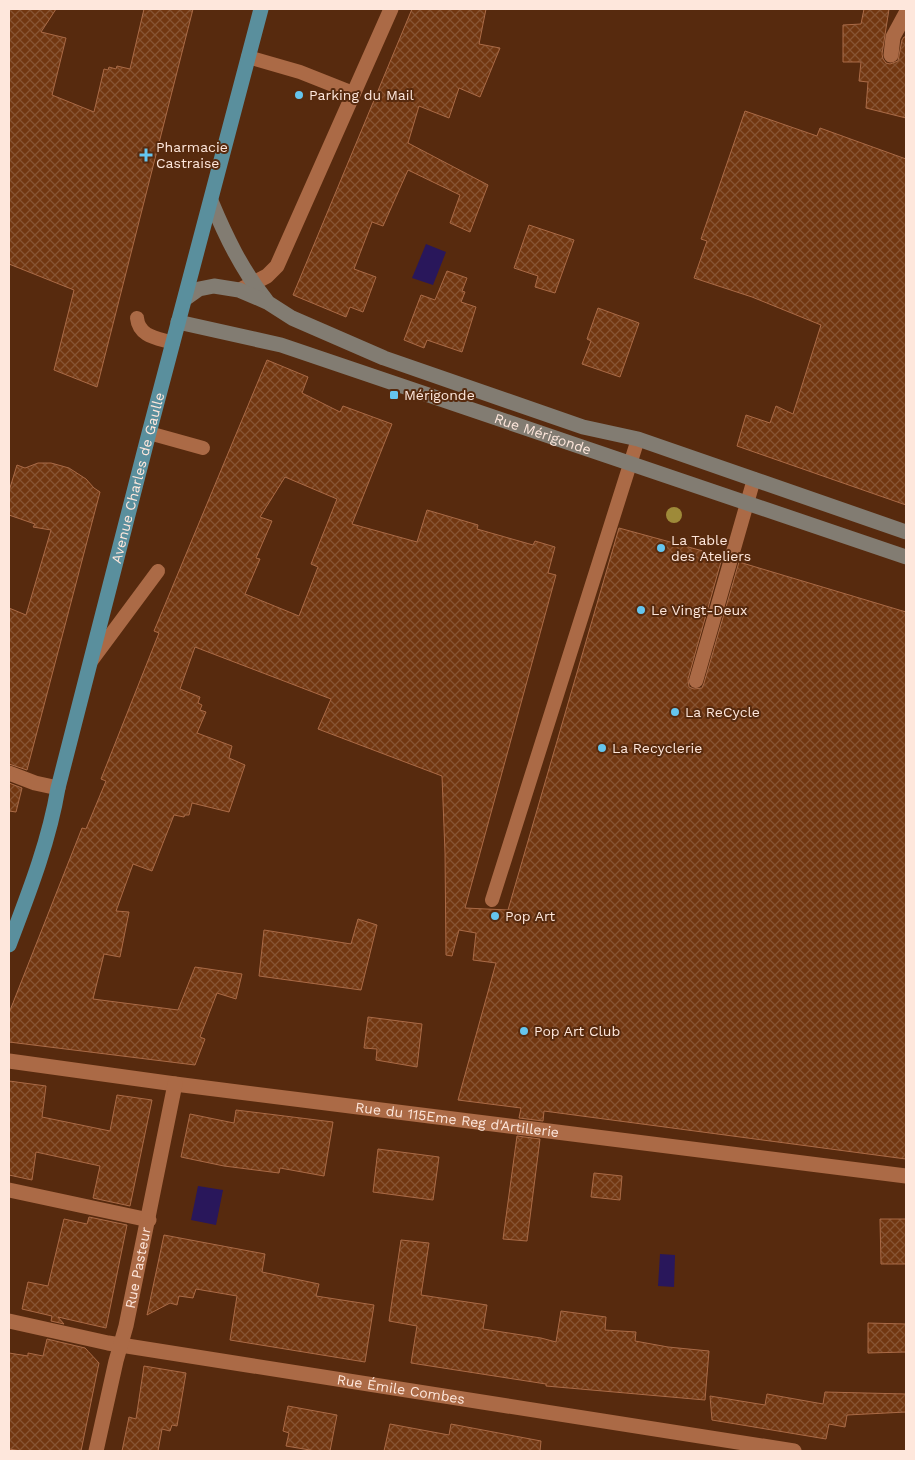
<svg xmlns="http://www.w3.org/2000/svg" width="915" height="1460" font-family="'Work Sans',sans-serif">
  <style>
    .water { fill: #29175b }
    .building { fill: url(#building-cross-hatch); stroke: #aa6a46; fill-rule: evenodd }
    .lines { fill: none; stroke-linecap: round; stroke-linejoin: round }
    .lane { stroke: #ab6a46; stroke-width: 14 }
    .street { stroke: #ab6a46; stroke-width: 15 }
    .secondary { stroke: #827c72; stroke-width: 15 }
    .primary { stroke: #5a8f9d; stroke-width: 15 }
    .tree { fill: #9e8a39 }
    .poi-dot { fill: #65c5ee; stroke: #572a0e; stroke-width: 2 }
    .labels { text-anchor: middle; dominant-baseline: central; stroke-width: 4; stroke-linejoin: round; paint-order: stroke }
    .poi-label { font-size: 14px; fill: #fee7dc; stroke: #572a0e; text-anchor: start }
    .street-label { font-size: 14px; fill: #fee7dc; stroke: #572a0e }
  </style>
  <defs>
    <pattern id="building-cross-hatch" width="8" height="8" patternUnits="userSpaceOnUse" patternTransform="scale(1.25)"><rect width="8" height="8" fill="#723711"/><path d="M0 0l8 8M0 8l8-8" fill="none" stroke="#875433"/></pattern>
  </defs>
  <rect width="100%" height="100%" fill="#572a0e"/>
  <!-- water -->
  <g class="water">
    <path d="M426 244 446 252 433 285 412 278Z"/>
    <path d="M198 1186 223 1190 216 1225 191 1220Z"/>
    <path d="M660 1254 675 1255 674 1287 658 1286Z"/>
  </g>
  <!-- building -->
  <g class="building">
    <path d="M9 9H56L41 32 66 38 52 95 94 112 104 69 108 70 109 67 116 69 117 66 130 69 144 9H193L97 387 54 370 74 290 9 264Z"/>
    <path d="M412 9H486L479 44 500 48 480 97 459 88 449 118 419 106 408 143 488 185 470 232 450 223 460 195 408 170 383 226 372 222 354 269 376 277 363 312 350 307 346 317 293 295Z"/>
    <path d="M864 9H889L882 54 883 59 886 63 890 64 898 61 902 40 904 37H906V118L866 108 868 82 859 81 861 62H843V25L861 24Z"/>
    <path d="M745 111 817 136 820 128 906 159V505L737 446 746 415 770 423 776 406 793 414 821 325 752 297 694 278 707 241 701 239Z"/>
    <path d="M529 225 574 240 555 293 535 287 538 276 514 268Z"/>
    <path d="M447 271 467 278 462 291 465 292 461 302 476 307 462 352 427 340 424 348 404 340 421 295 435 300Z"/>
    <path d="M598 308 639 323 620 377 582 364 591 341 587 339Z"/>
    <path d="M267 360 308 377 302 393 340 412 343 406 392 424 352 524 417 542 427 510 478 525 477 529 533 545 535 541 555 547 548 573 556 575 465 908 508 910 619 528 703 551 702 553 722 558 688 679 689 687 694 689 702 688 704 683 739 562 906 612V1159L544 1111 543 1121 519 1118 521 1108 458 1100 496 963 473 960 476 933 459 930 452 956 446 955 445 853 442 776 318 729 331 699 195 647 180 689 200 697 198 703 202 705 200 710 206 712 197 733 232 746 229 758 245 765 229 812 192 803 189 815H185L184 817 174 815 152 871 133 864 116 911 129 912 120 957 104 954 93 999 178 1010 195 967 242 974 236 999 217 993 200 1037 205 1039 195 1065 9 1042V1013L82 828 86 829 106 781 101 779 159 633 154 631ZM285 477 337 499 311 564 318 567 299 616 245 594 260 559 256 558 272 521 260 517Z"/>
    <path d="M38 463H51L69 468 86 479 94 488 100 492 27 770 9 764V608L26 615 51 530 33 527 35 524 9 515V491L17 465 25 468Z"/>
    <path d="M9 783 22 788 16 812 9 811Z"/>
    <path d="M358 919 377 925 361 990 259 976 264 930 351 944Z"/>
    <path d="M368 1017 422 1024 417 1067 376 1060 377 1049 364 1048Z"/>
    <path d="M9 1081 46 1086 42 1117 110 1131 117 1095 152 1100 130 1206 93 1198 100 1166 36 1152 32 1180 9 1175Z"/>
    <path d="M236 1110 333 1122 324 1176 280 1168 279 1173 224 1166 181 1157 190 1114 234 1123Z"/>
    <path d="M517 1136 540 1139 527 1241 503 1239Z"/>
    <path d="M378 1149 439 1157 433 1200 373 1192Z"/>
    <path d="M594 1173 622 1176 620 1200 591 1197Z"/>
    <path d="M89 1217 127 1225 106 1328 58 1317 64 1324 51 1321 52 1316 22 1309 28 1282 48 1286 64 1219 87 1224Z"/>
    <path d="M880 1219H906V1264H881Z"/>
    <path d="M164 1235 265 1254 262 1272 319 1284 316 1296 374 1305 365 1362 230 1340 237 1296 196 1289 193 1298 179 1296 177 1305 170 1303 147 1315Z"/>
    <path d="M401 1240 429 1243 421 1295 487 1305 483 1329 541 1338 556 1342 561 1311 606 1317 605 1330 636 1332 635 1341 668 1347 709 1351 705 1400 546 1386V1384L411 1363 417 1326 389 1321Z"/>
    <path d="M868 1323 906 1324V1352L868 1353Z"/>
    <path d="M47 1339 85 1348 99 1363 81 1451H21L9 1449V1353L28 1356V1353L43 1356Z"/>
    <path d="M144 1366 186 1373 177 1426 172 1425 170 1431 162 1429 158 1451H122L129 1417 136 1419Z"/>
    <path d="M825 1392 906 1394V1412L847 1415 845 1427 829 1424 826 1439 712 1420 710 1396 765 1405 767 1394 823 1404Z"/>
    <path d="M288 1406 337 1415 330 1451H316L286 1446 289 1433 283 1431Z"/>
    <path d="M390 1424 449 1435 451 1424 541 1441 540 1451H384Z"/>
  </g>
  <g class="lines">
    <!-- lane -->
    <g class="lane">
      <path d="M248 57 300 72 353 93"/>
      <path d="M137 318C139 337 158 338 173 343"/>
      <path d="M149 433 203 448"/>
      <path d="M92 660 158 571"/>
      <path d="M696 681 754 479"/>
      <path d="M492 900 638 439"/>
    </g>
    <!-- street -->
    <g class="street">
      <path d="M891 55 893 37 906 13"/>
      <path d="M242 289 267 276 277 266 391 9"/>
      <path d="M9 773 35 783 58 788"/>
      <path id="s1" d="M9 1061 175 1084 906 1176"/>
      <path d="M9 1190 149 1220"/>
      <path id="s2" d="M9 1321 108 1343 794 1451"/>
      <path id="s3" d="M96 1451 116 1361 126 1326 175 1084"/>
    </g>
    <!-- secondary -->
    <g class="secondary">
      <path d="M211 201C226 237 242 270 266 300"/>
      <path d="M185 299 199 289 214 286 239 290 267 302 292 318 384 358 583 427 638 439 906 532"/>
      <path id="s4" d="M178 322 281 345 906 557"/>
    </g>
    <!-- primary -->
    <path class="primary" id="s5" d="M9 945C28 895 49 842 58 788L149 433 261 9"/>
  </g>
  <!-- trees -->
  <circle class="tree" cx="674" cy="515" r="8"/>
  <!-- markers -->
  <g class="poi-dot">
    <circle cx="299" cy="95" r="5"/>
    <path d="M143.5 147.5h5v5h5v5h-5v5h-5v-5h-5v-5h5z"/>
    <rect x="389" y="390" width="10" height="10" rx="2.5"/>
    <circle cx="661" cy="548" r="5"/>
    <circle cx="641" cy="610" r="5"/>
    <circle cx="675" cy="712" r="5"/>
    <circle cx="602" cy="748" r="5"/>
    <circle cx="495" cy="916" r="5"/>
    <circle cx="524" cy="1031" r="5"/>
  </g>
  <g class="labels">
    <!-- poi labels -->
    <g class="poi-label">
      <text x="309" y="95">Parking du Mail</text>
      <text x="156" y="147">Pharmacie<tspan x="156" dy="16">Castraise</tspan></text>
      <text x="404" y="395">Mérigonde</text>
      <text x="671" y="540">La Table<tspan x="671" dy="16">des Ateliers</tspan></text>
      <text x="651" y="610">Le Vingt-Deux</text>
      <text x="685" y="712">La ReCycle</text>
      <text x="612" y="748">La Recyclerie</text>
      <text x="505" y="916">Pop Art</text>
      <text x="534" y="1031">Pop Art Club</text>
    </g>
    <!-- street labels -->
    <g class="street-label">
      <text stroke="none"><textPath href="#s4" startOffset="382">Rue Mérigonde</textPath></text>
      <text stroke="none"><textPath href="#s5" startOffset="485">Avenue Charles de Gaulle</textPath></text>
      <text stroke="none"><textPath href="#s1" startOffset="452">Rue du 115Eme Reg d'Artillerie</textPath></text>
      <text stroke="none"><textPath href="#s3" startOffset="188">Rue Pasteur</textPath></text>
      <text stroke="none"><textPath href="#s2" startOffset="398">Rue Émile Combes</textPath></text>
    </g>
  </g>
  <!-- border -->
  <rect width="915" height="1460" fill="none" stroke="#fee7dc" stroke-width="20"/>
</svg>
